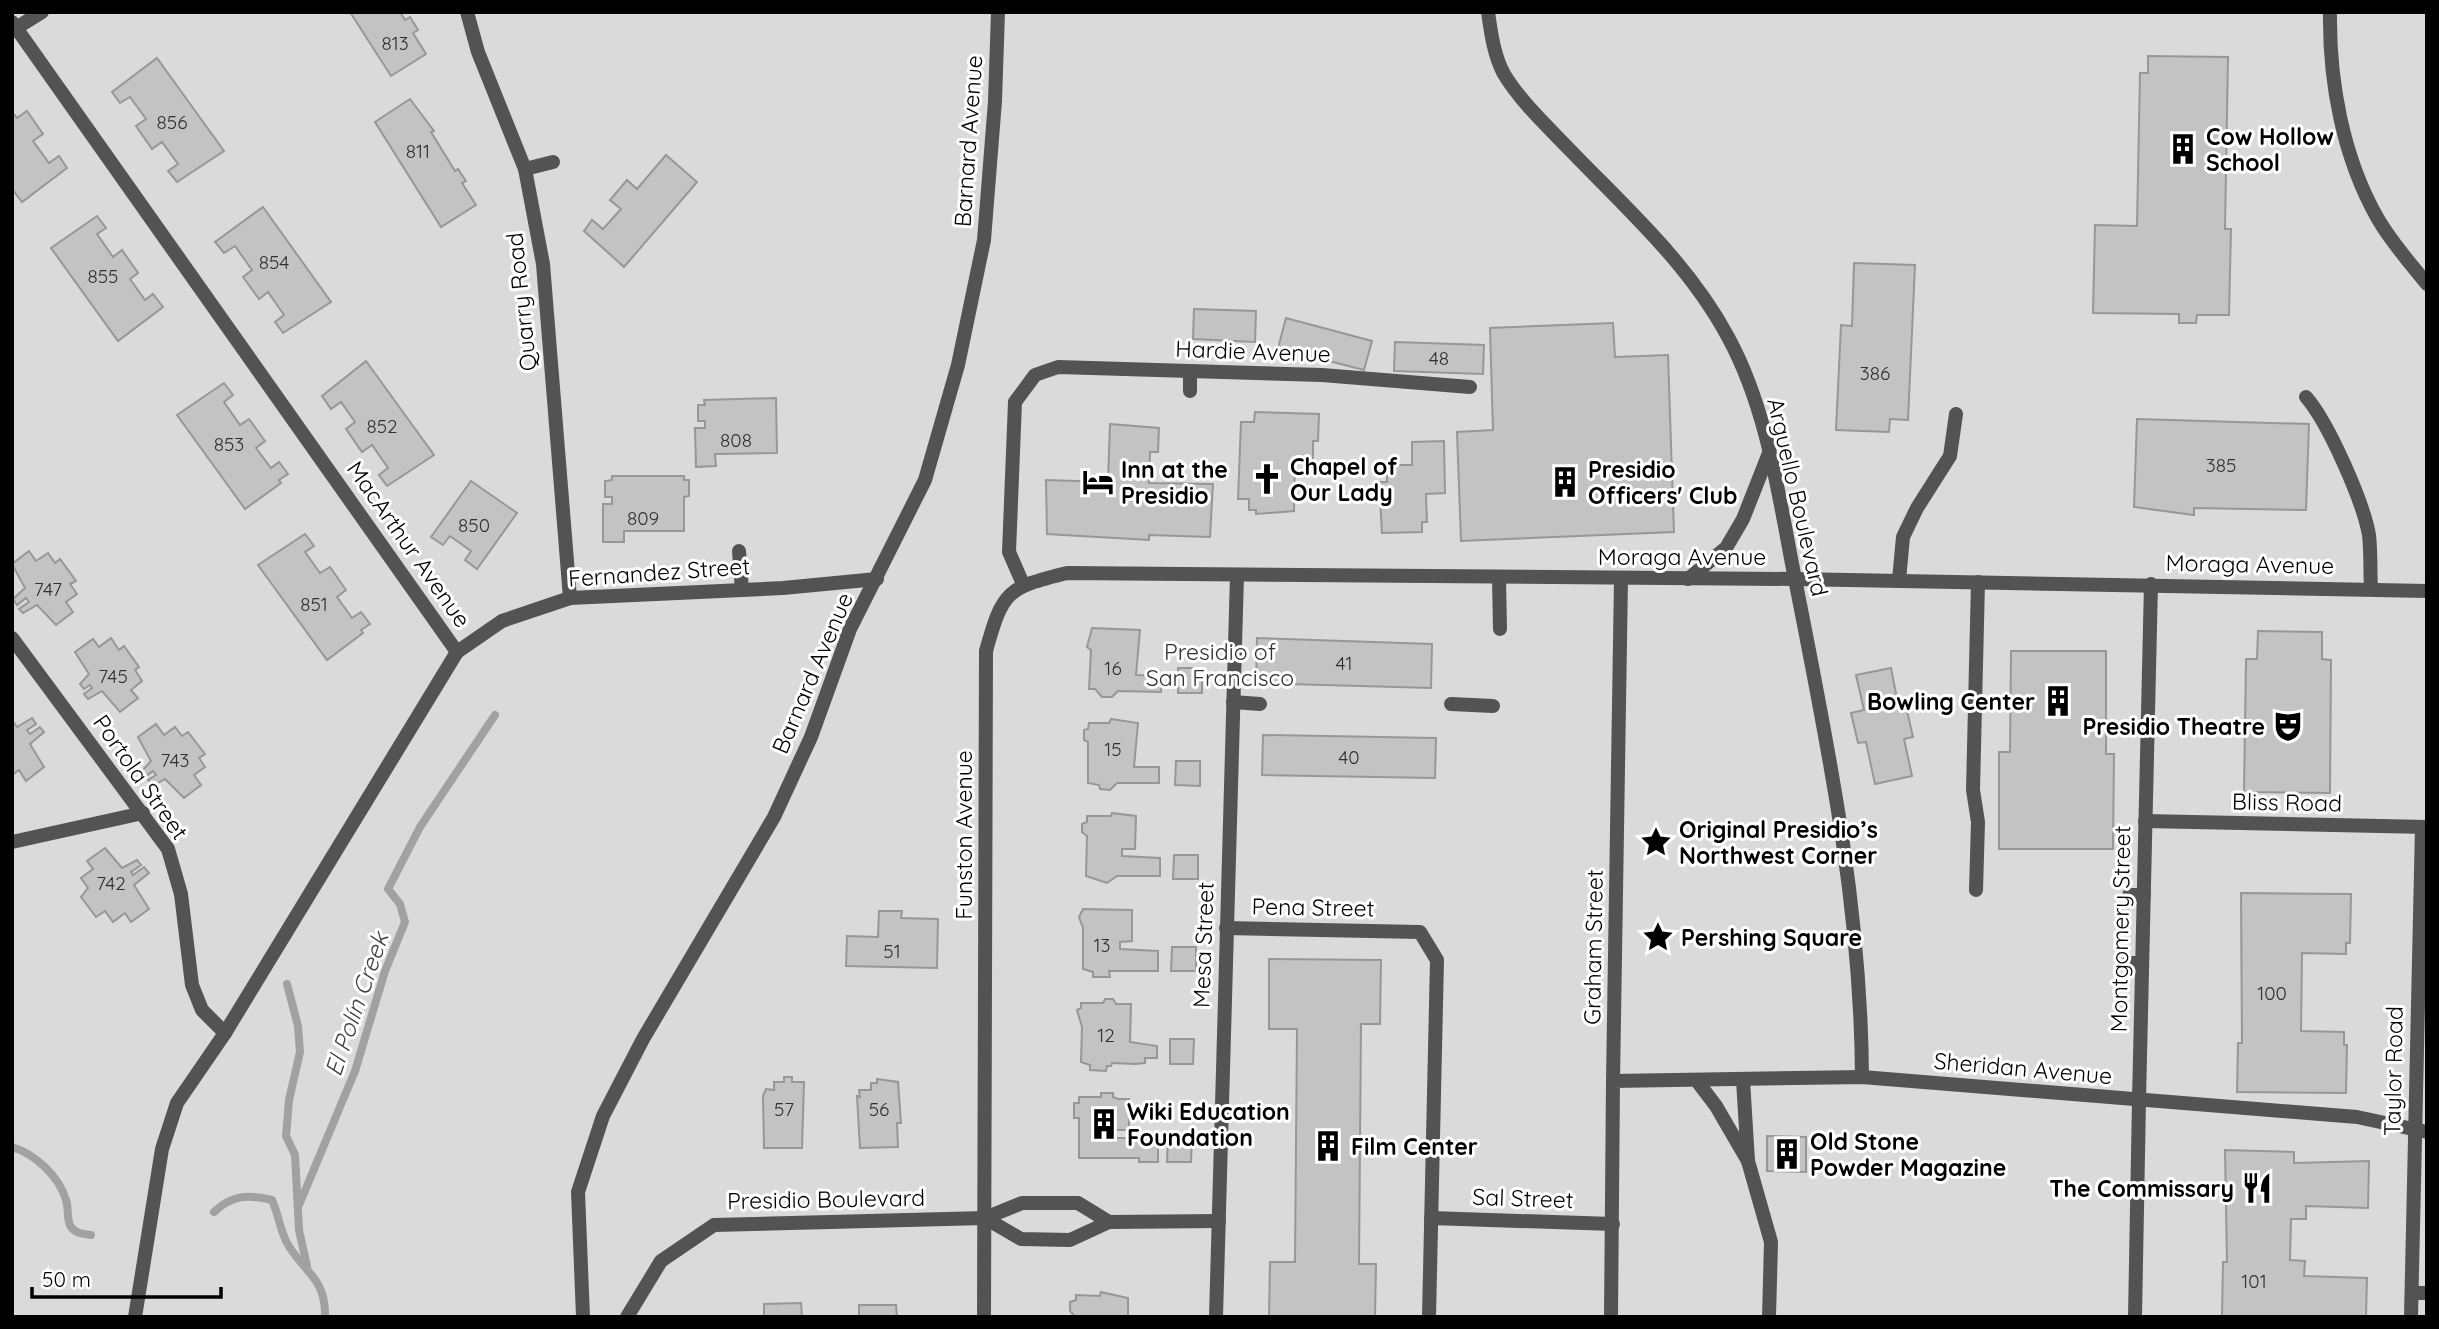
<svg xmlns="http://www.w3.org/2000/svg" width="2439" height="1329" font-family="Quicksand,sans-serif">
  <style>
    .green { fill: #dadada }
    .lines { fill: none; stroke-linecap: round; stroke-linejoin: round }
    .stream { stroke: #a1a1a1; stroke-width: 8 }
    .building { fill: #c3c3c3; stroke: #979797; stroke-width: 2 }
    .service { stroke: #535353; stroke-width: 14 }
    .minor { stroke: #535353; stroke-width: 14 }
    .tertiary { stroke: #535353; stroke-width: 14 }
    .labels { text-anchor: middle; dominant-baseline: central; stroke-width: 6; stroke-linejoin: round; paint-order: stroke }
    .number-label { font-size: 19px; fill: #313131 }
    .poi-label { font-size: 23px; font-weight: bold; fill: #000; stroke: #fff; text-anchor: start }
    .street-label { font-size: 23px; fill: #000; stroke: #fff }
    .park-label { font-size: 23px; fill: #313131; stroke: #fff }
    .water-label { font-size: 24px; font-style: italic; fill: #424242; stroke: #fff }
  </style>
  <rect width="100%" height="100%" fill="#fff"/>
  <!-- green -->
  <rect class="green" x="12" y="12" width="2415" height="1305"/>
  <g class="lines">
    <!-- stream -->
    <g class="stream">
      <path d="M287 984 298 1026 300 1052 289 1100 286 1136 295 1155 299 1230 307 1266"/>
      <path d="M12 1147C35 1154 59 1176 66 1200 69 1208 66 1219 71 1227 76 1234 84 1234 91 1235"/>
      <path d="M299 1205 355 1071 385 971 405 922 400 904 388 889 420 827 495 715"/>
      <path d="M214 1212C232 1195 247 1194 272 1200 278 1213 280 1229 286 1241 302 1272 326 1276 325 1317"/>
    </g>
  </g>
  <!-- building -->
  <g class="building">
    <path d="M350 12H400L405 20 410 17 418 30 413 33 426 54 391 76Z"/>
    <path d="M2148 56 2228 57 2225 229H2231L2229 315H2197L2196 323H2179V314L2093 313 2095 225 2137 226 2140 73H2148Z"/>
    <path d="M157 58 224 151 177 182 168 171 178 164 162 142 152 149 136 126 146 119 130 97 120 103 112 92Z"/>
    <path d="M410 99 434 131 431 132 455 171 458 169 466 181 462 183 476 205 441 227 375 122Z"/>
    <path d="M27 111 43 134 33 141 49 163 59 156 67 168 22 202 12 189V112L17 118Z"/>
    <path d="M666 155 697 182 624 267 584 231 592 220 603 229 621 209 610 200 627 180 637 189Z"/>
    <path d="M263 207 331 302 283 333 275 322 284 315 268 292 259 299 243 277 252 270 235 246 224 253 215 242Z"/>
    <path d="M97 216 106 228 97 234 113 257 122 250 138 273 130 279 145 300 153 294 163 307 118 341 51 248Z"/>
    <path d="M1854 263 1915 265 1908 420 1890 419 1889 432 1836 430 1841 325 1852 326Z"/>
    <path d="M1194 309 1256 311 1255 342 1193 339Z"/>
    <path d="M1286 318 1372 341 1364 370 1278 348Z"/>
    <path d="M1613 323 1615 357 1668 355 1674 532 1461 541 1457 432 1493 430 1490 328Z"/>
    <path d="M1395 342 1484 345 1483 374 1394 371Z"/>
    <path d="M366 361 434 455 387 486 379 475 388 468 372 445 362 452 346 429 355 422 341 402 331 409 322 396Z"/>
    <path d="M224 383 233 395 224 402 240 425 249 419 265 441 256 448 271 468 279 462 288 474 279 480 281 483 245 509 177 415Z"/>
    <path d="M776 398 777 453 715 454 716 466 696 467 695 428H705V421H698V405H705L704 400Z"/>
    <path d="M1255 412 1319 414 1318 441H1313V460L1295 459 1294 511 1256 514V510H1249V499H1238L1241 422H1254Z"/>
    <path d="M2137 419 2309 424 2306 510 2194 508V515L2134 507Z"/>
    <path d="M1110 424 1159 428 1158 452H1150L1149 483 1213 484 1210 537 1149 535V540L1047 534 1046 480 1108 482Z"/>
    <path d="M1444 441 1445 493 1426 494 1427 522H1422V532L1382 533 1379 482H1387V465H1412V442Z"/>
    <path d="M612 476H684V480H689V496L684 497V531H624V542H603V504H612V497H605V481L612 480Z"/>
    <path d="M471 481 517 513 477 569 465 560 471 551 450 536 443 545 431 537Z"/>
    <path d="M305 534 314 546 305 552 320 573 330 567 346 590 337 597 352 618 361 612 370 624 361 630 363 633 327 660 258 565Z"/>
    <path d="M29 551 36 561 48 553 55 563 60 559 76 581 70 584 77 594 66 602 73 612 56 625 37 605 23 613 19 609 29 602 26 598 17 605 13 599 25 588 12 564Z"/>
    <path d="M1092 628 1140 630 1136 675 1162 676 1161 692 1118 691 1112 697H1102L1095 689H1089L1091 650 1087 647Z"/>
    <path d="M2258 631 2322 632V659L2331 660 2330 793 2244 792 2246 659H2257Z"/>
    <path d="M111 638 119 650 124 646 139 667 135 670 142 681 131 690 138 698 120 712 102 691 88 699 84 694 92 688 90 685 84 689 80 684 89 674 75 652 93 639 99 647Z"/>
    <path d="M1257 638 1432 644 1431 688 1256 683Z"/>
    <path d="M2011 651H2106V754H2114L2113 849H1999V752H2010Z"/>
    <rect x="1178" y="668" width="24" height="25"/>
    <path d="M1891 668 1898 704 1905 702 1913 737 1904 739 1912 776 1875 784 1866 742 1858 743 1851 713 1864 710 1856 675Z"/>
    <path d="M32 718 36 724 27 730 30 734 40 727 44 732 30 744 44 767 26 781 19 770 12 775V720L17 727Z"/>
    <path d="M1111 719 1138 723 1134 767H1159V783H1117L1110 790 1100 789 1099 785 1088 783V742L1084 740V730L1088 729 1089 723H1109Z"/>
    <path d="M156 724 164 735 175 727 182 736 188 732 205 754 199 758 205 767 194 775 201 785 184 798 165 779 153 786 148 780 156 775 153 771 145 777 141 772 151 761 138 737Z"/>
    <path d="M1263 735 1436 738 1435 778 1262 775Z"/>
    <path d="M1176 761H1200V786L1175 785Z"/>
    <path d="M1112 813 1136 816 1135 849H1122V856L1160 858V876H1117L1107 883 1086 876 1087 836 1082 832V824L1087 822V816H1111Z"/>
    <path d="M105 848 122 868 137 860 141 865 131 872 133 875 144 867 149 873 134 885 149 909 131 922 125 913 113 922 105 911 96 917 81 897 88 888 81 878 93 869 87 861Z"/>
    <path d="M1174 855H1198V879H1173Z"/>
    <path d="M2241 893 2351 894 2350 943H2346V954L2302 953 2301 1031 2344 1032V1045H2347L2346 1093 2237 1092 2238 1043H2242Z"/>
    <path d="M1083 909 1132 910V941L1120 942V949L1158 951V971H1109L1110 977H1093V972L1083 969V928L1079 917Z"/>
    <path d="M879 911H902L901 918 938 919 937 968 846 966 847 936 878 937Z"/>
    <path d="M1172 947H1196V971H1171Z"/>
    <path d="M1269 959 1381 960 1380 1024H1361L1359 1264H1376L1375 1317H1269L1270 1262H1295L1297 1029H1269Z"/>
    <path d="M1105 999H1113L1116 1004H1131L1130 1042 1157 1046V1058H1145V1063L1135 1064 1112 1063 1111 1066H1107L1106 1071 1090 1070V1065L1081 1062 1082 1027 1077 1010 1081 1008V1003H1103Z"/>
    <path d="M1170 1039H1194L1193 1064H1170Z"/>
    <path d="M784 1077H792V1082H804L802 1148H764L763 1096 766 1089 774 1090V1082H784Z"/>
    <path d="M877 1079 898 1082 901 1123H897L898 1147 860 1148 857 1096 860 1097 859 1090H871V1083H877Z"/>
    <path d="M1101 1093H1113V1097L1118 1099H1129V1130H1116V1138H1141V1133H1158V1162H1139V1158H1079V1118H1074V1103H1079V1097H1101Z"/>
    <path d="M1767 1136 1806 1137V1172L1767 1171Z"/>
    <path d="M1168 1137H1192L1191 1162H1167Z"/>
    <path d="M2225 1150 2294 1152V1163L2369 1161 2368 1208 2306 1206V1219H2291L2290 1260 2305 1261 2304 1276 2367 1278 2366 1317H2222L2223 1262H2227Z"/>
    <path d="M1101 1292 1128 1298V1317H1075L1070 1311V1302L1076 1300V1295L1100 1296Z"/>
    <path d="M801 1303 802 1317H764V1304Z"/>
    <path d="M859 1305H896L897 1317H859Z"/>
  </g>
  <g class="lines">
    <!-- service -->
    <g class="service">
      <path d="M525 169 553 162"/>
      <path d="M1190 371V391"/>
      <path d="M2306 397C2328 422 2363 501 2369 535 2371 552 2370 571 2371 589"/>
      <path d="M739 551 742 590"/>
      <path d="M1499 578 1500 629"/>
      <path d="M1899 580 1903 537 1917 508 1950 456 1956 414"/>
      <path d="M1233 702 1260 704"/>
      <path d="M1451 704 1493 706"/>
      <path d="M1976 890 1978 822 1973 790 1978 582"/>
      <path d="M2129 895H2144"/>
      <path d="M2128 963H2142"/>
      <path d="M2412 1293H2427"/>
    </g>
    <!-- minor -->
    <g class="minor">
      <path d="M467 12 478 52 525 169 543 264 570 598"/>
      <path d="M2330 12C2329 82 2343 158 2378 219 2392 243 2410 263 2427 284"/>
      <path d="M12 22 457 652 225 1033 177 1103 162 1149 135 1317"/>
      <path d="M16 28 42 12"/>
      <path d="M1023 584 1009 552 1015 402 1035 375 1058 367 1322 375 1470 387"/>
      <path d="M12 638 168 849 181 894 192 985 202 1010 225 1033"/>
      <path d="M457 652 502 621 570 598 783 588 877 579"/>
      <path d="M2145 821 2427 827"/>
      <path d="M12 842 143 813"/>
      <path d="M1226 928 1420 932 1437 960 1429 1317"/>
      <path d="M1743 1080 1748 1161 1771 1242 1769 1317"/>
      <path d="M1613 1081 1621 579"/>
      <path d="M2139 1100 2151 584"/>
      <path d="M985 1218 1021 1239 1070 1240 1109 1222 1219 1221"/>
      <path d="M1431 1218 1613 1224"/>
      <path d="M583 1317 578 1192 603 1116 643 1039 774 817 811 737 850 629 925 480 958 365 984 240 995 101 998 12"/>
      <path d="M627 1317 661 1261 714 1225 985 1218 1022 1203H1078L1109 1222"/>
      <path d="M984 1317 986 651C1003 590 1007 588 1067 573L1795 579 2427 591"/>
      <path d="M1216 1317 1237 575"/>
      <path d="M2411 1317 2422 827"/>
    </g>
    <!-- tertiary -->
    <g class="tertiary">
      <path d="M1488 12C1491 33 1494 56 1504 74 1520 101 1548 127 1570 150 1626 208 1689 264 1728 337 1768 410 1779 499 1795 579 1828 747 1861 905 1862 1077"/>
      <path d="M1688 579 1726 548 1743 519 1769 453"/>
      <path d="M1697 1081 1716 1106 1748 1161"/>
      <path d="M1611 1317 1613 1081 1862 1077 2357 1117 2427 1132"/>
      <path d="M2135 1317 2139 1100"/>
    </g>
  </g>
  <!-- icons -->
  <defs>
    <symbol id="building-bare" viewBox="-9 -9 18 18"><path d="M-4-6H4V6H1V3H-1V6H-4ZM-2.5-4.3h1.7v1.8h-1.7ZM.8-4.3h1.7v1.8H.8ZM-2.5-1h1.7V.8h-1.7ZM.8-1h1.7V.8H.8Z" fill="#000" stroke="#fff" stroke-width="2.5" paint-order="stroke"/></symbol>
    <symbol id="church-bare" viewBox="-9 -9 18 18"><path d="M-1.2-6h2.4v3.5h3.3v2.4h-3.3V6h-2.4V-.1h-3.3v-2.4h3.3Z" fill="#000" stroke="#fff" stroke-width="2.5" paint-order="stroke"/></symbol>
    <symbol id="hotel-bare" viewBox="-9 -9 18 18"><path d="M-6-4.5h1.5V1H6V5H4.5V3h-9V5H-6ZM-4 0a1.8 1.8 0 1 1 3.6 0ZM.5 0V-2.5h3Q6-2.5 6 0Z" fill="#000" stroke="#fff" stroke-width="2.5" paint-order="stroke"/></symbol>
    <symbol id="theatre-bare" viewBox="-9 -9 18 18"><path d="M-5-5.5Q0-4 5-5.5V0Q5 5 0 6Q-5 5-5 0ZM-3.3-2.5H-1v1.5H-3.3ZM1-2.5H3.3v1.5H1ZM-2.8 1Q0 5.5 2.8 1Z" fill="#000" stroke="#fff" stroke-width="2.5" paint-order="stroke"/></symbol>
    <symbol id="sight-bare" viewBox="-9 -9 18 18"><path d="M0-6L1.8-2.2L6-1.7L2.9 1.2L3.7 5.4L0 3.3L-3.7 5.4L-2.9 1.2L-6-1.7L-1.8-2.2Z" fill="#000" stroke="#fff" stroke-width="2.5" paint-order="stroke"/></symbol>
    <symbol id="restaurant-bare" viewBox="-9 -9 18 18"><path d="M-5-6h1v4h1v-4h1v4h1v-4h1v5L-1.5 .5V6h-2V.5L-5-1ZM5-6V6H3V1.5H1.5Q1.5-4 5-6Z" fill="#000" stroke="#fff" stroke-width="2.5" paint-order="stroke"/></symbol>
  </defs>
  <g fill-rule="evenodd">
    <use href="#building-bare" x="2161" y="127" width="44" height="44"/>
    <use href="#church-bare" x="1245" y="457" width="44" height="44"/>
    <use href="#hotel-bare" x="1076" y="460" width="44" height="44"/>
    <use href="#building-bare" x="1543" y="460" width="44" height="44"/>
    <use href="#building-bare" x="2036" y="679" width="44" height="44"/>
    <use href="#theatre-bare" x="2266" y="704" width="44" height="44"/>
    <use href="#sight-bare" x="1634" y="820" width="44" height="44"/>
    <use href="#sight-bare" x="1636" y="915" width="44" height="44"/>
    <use href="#building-bare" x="1082" y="1102" width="44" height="44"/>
    <use href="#building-bare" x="1306" y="1124" width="44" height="44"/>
    <use href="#building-bare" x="1765" y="1132" width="44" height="44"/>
    <use href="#restaurant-bare" x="2235" y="1166" width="44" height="44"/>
  </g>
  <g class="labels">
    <!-- number labels -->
    <g class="number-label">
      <text x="395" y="43">813</text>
      <text x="172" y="122">856</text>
      <text x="418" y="151">811</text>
      <text x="274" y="262">854</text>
      <text x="103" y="276">855</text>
      <text x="1439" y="358">48</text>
      <text x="1875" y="373">386</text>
      <text x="382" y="426">852</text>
      <text x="736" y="440">808</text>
      <text x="229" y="444">853</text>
      <text x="2221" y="465">385</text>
      <text x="643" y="518">809</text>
      <text x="474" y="525">850</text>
      <text x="48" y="589">747</text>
      <text x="314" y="604">851</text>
      <text x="1344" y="663">41</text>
      <text x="1113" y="668">16</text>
      <text x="113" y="676">745</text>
      <text x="1113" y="749">15</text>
      <text x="1349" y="757">40</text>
      <text x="175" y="760">743</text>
      <text x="111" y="883">742</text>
      <text x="1102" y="945">13</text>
      <text x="892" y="951">51</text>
      <text x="2272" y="993">100</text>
      <text x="1106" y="1035">12</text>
      <text x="784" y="1109">57</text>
      <text x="879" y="1109">56</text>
      <text x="2254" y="1281">101</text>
    </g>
    <!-- poi labels -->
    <g class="poi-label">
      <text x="2206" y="136">Cow Hollow<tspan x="2206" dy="26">School</tspan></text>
      <text x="1290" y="466">Chapel of<tspan x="1290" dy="26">Our Lady</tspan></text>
      <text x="1121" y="469">Inn at the<tspan x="1121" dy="26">Presidio</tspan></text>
      <text x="1588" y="469">Presidio<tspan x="1588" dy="26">Officers' Club</tspan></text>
      <text x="2035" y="701" text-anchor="end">Bowling Center</text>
      <text x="2265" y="726" text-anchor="end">Presidio Theatre</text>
      <text x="1679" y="829">Original Presidio’s<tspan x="1679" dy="26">Northwest Corner</tspan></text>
      <text x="1681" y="937">Pershing Square</text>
      <text x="1127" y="1111">Wiki Education<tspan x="1127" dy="26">Foundation</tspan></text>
      <text x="1810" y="1141">Old Stone<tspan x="1810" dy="26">Powder Magazine</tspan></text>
      <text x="1351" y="1146">Film Center</text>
      <text x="2234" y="1188" text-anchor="end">The Commissary</text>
    </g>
    <!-- street labels -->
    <g class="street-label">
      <text transform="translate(968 141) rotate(-86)">Barnard Avenue</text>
      <text transform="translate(521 302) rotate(-96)">Quarry Road</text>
      <text transform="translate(1253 351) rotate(2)">Hardie Avenue</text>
      <text transform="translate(1798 497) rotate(77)">Arguello Boulevard</text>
      <text transform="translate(409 544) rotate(55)">MacArthur Avenue</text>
      <text x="1682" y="556">Moraga Avenue</text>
      <text transform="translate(2250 564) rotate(1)">Moraga Avenue</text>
      <text transform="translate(659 572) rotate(-4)">Fernandez Street</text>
      <text transform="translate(812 673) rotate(-67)">Barnard Avenue</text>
      <text transform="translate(141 777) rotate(55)">Portola Street</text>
      <text transform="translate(2287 802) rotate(1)">Bliss Road</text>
      <text transform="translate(963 835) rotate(-90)">Funston Avenue</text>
      <text transform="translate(1313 907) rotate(1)">Pena Street</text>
      <text transform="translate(2120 929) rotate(-89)">Montgomery Street</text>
      <text transform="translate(1203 945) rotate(-88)">Mesa Street</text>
      <text transform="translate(1593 947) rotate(-89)">Graham Street</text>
      <text transform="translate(2023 1068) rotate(5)">Sheridan Avenue</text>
      <text transform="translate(2393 1071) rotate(-89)">Taylor Road</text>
      <text transform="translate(1523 1198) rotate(2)">Sal Street</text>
      <text transform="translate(826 1199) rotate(-1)">Presidio Boulevard</text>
    </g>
    <!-- park labels -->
    <g class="park-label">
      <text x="1220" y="651">Presidio of<tspan x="1220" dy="26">San Francisco</tspan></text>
    </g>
    <!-- water labels -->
    <g class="water-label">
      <text transform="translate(356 1004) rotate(-71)">El Polín Creek</text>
    </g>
  </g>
  <!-- border -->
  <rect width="2439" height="1329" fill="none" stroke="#000000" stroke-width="28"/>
  <!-- scale -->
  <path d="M32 1287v10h189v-10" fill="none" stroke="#000000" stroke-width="3.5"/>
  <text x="42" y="1287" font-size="21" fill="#000000" stroke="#ffffff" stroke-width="5" paint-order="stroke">50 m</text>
</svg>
